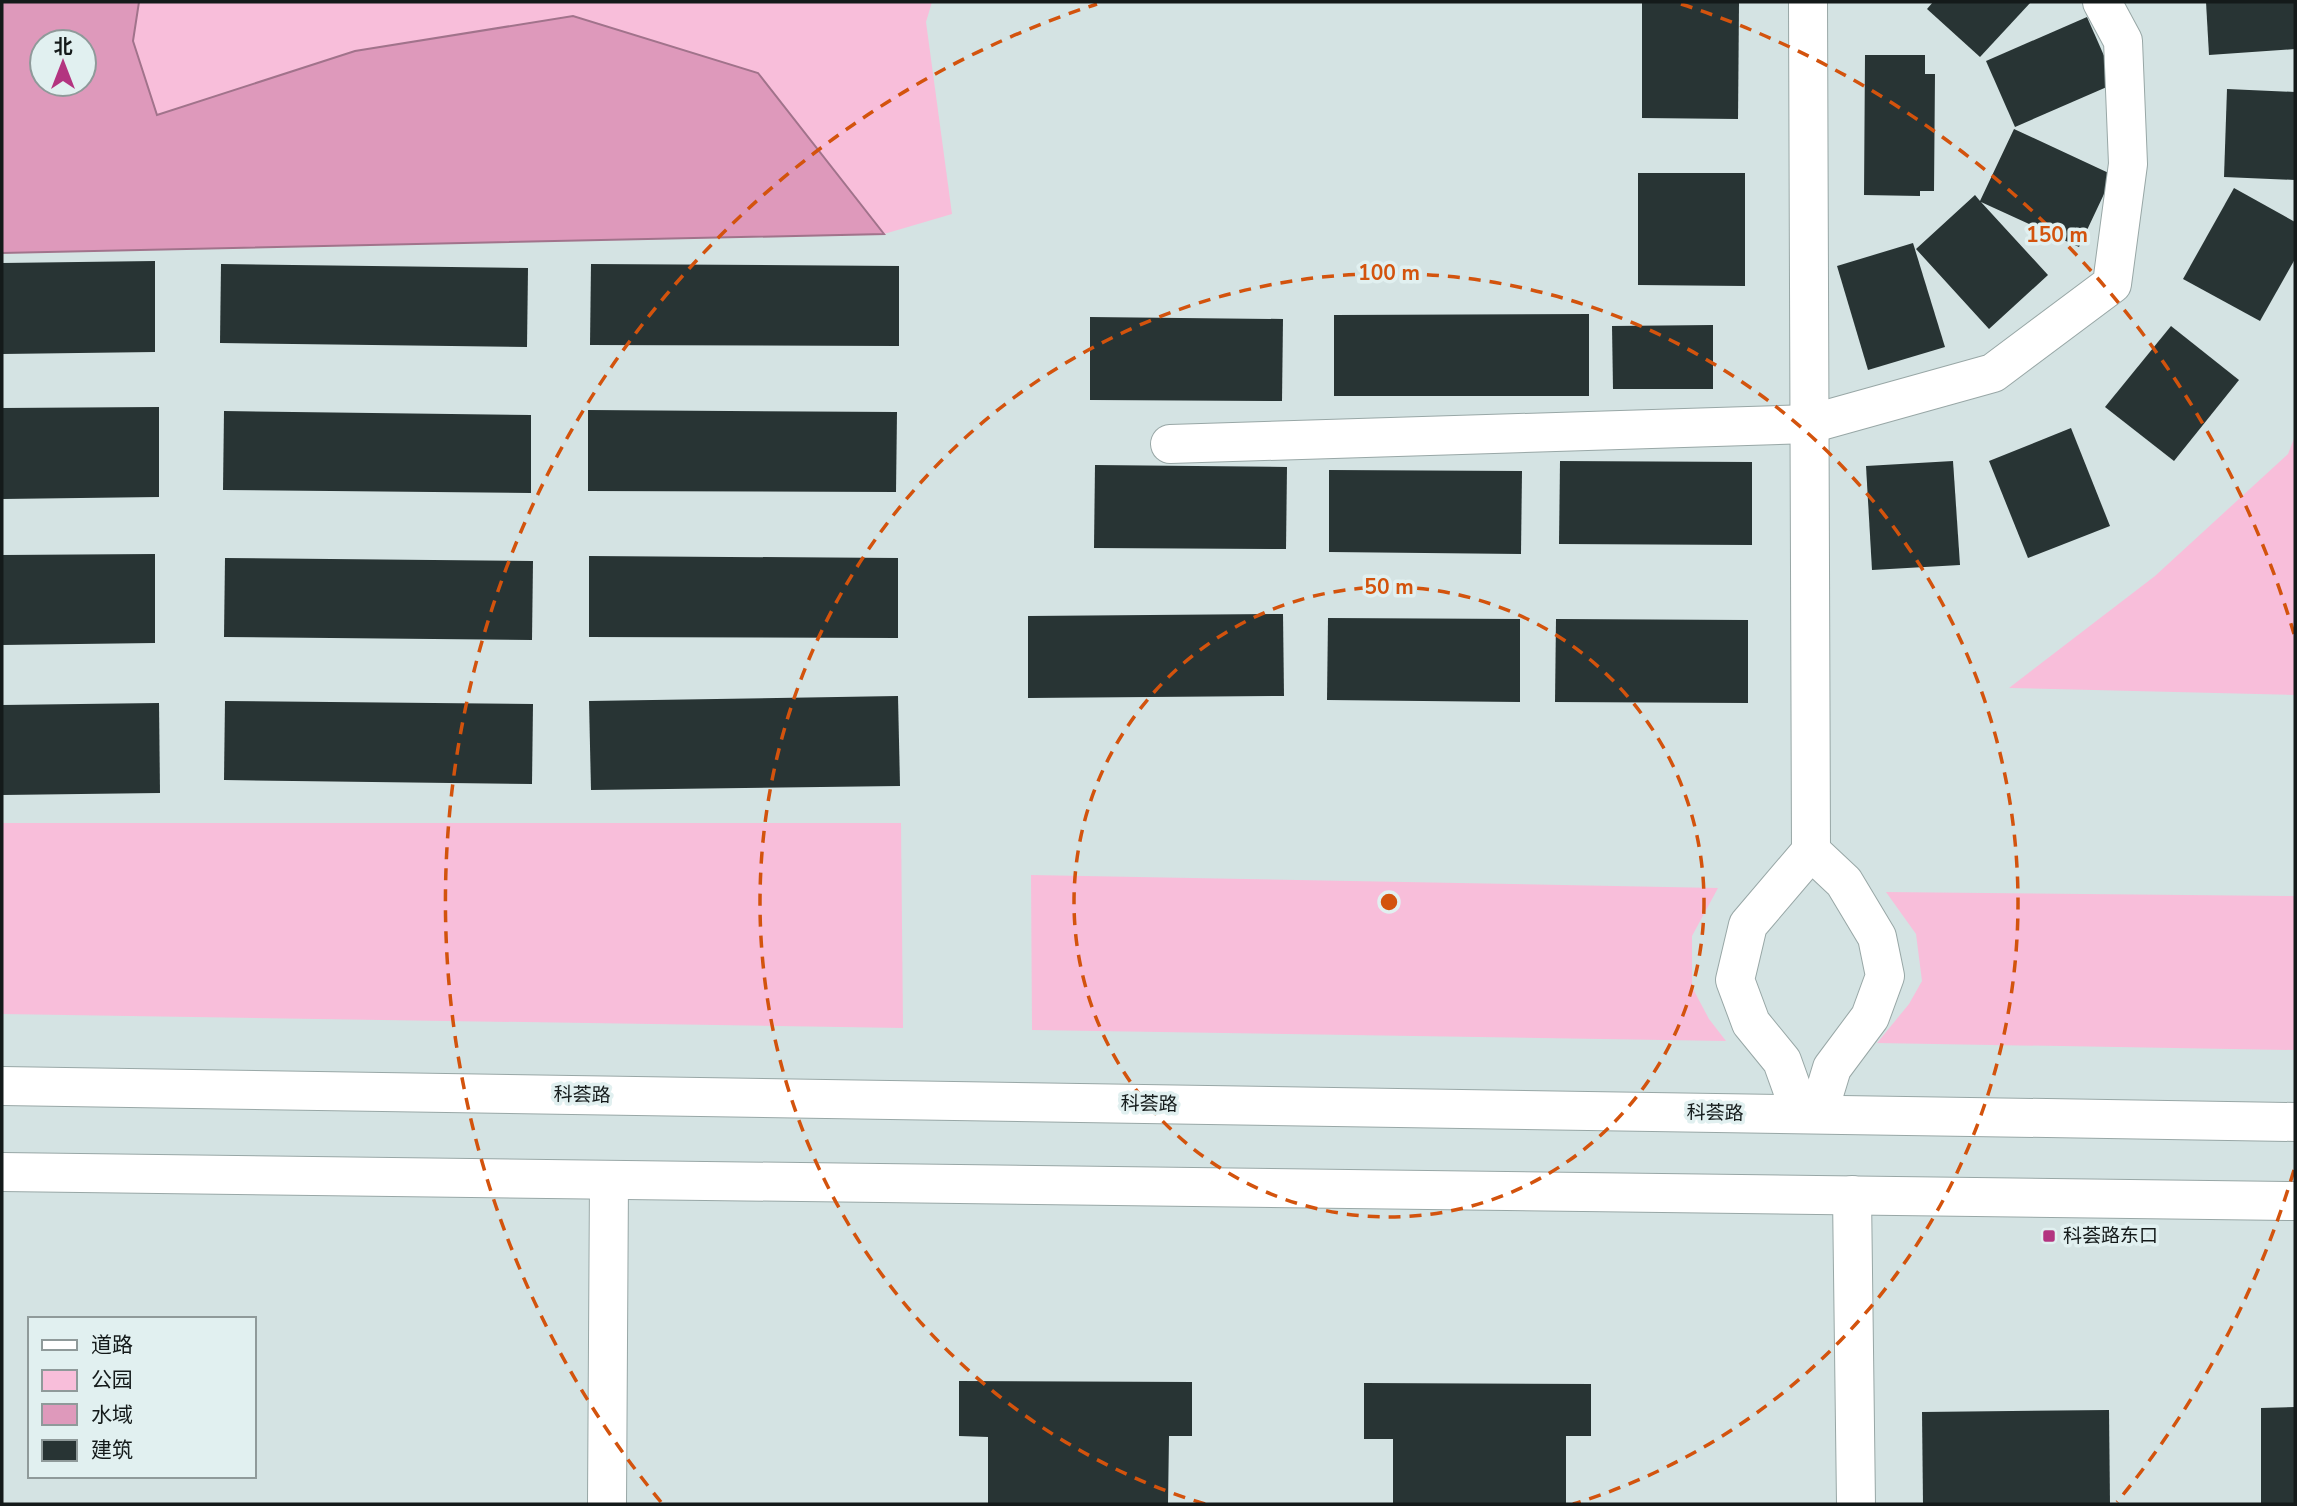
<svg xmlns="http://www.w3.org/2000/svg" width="2297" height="1506" font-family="'Nunito Sans','Noto Sans SC',sans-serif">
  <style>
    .green { fill: #f8beda }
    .water { fill: #de99bb; stroke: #a1738b; stroke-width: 2; fill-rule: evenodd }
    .building { fill: #283434 }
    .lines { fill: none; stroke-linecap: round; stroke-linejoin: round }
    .minor-casing { stroke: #98a7a6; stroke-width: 40 }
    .major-casing { stroke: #98a7a6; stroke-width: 40 }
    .minor { stroke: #fff; stroke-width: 38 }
    .major { stroke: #fff; stroke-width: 38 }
    .ring { fill: none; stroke: #d3530d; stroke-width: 3.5; stroke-dasharray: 12 9 }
    .poi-dot { fill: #b33480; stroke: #e1f0f0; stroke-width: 2.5 }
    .labels { text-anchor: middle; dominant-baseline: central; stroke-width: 7; stroke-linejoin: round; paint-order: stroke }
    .street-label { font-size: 19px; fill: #141a1a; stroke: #e1f0f0 }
    .poi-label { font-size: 19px; fill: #141a1a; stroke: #e1f0f0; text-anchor: start }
    .centre { fill: #d3530d; stroke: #e1f0f0; stroke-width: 3.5 }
    .ring-label { font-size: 21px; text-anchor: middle; font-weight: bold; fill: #d3530d; stroke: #e1f0f0; stroke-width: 7; stroke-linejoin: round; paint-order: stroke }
  </style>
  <rect width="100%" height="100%" fill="#d4e3e3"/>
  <!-- green -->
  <g class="green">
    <path d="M139 2H932L926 22 952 214 884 234 758 73 355 51 156 115 133 41Z"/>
    <path d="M2295 436V695L2009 688 2155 576 2288 454Z"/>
    <path d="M2 823H901L903 1028 2 1014Z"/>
    <path d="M1031 875 1718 888 1692 936V987L1709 1019 1726 1041 1032 1030Z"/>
    <path d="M1886 892 2295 896V1050L1877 1043 1909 1004 1922 981 1916 934Z"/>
  </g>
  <!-- water -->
  <path class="water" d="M2 2H139L133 41 157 115 355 51 573 16 758 73 884 234 2 253ZM42 42H84V84H42Z"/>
  <!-- building -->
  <g class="building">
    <path d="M1642 2 1739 3 1738 119 1642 118Z"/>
    <path d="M1933 2H2031L1980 57 1927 9Z"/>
    <path d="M2206 2H2295V49L2209 55Z"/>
    <path d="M2087 17 2116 83 2015 127 1986 61Z"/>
    <path d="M1865 55H1925V74H1935L1934 191H1920V196L1864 195Z"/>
    <path d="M2227 89 2295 92V180L2224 177Z"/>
    <path d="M2014 129 2113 175 2079 247 1981 202 2048 275 1989 329 1916 249 1975 195 1980 201Z"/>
    <path d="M1638 173H1745V286L1638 285Z"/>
    <path d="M2234 188 2295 222V259L2260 321 2183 279Z"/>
    <path d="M1913 243 1945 347 1868 370 1837 266Z"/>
    <path d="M155 261V352L2 354V263Z"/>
    <path d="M221 264 528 268 527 347 220 343Z"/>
    <path d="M591 264 899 266V346L590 345Z"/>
    <path d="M1589 314V396H1334V315Z"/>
    <path d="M1090 317 1283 319 1282 401 1090 400Z"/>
    <path d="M1713 325V389H1613L1612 326Z"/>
    <path d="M2171 326 2239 380 2174 461 2105 407Z"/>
    <path d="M159 407V497L2 499V408Z"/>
    <path d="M588 410 897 412 896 492 588 491Z"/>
    <path d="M224 411 531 415V493L223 490Z"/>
    <path d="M2071 428 2110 526 2028 558 1989 461Z"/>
    <path d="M1560 461 1752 462V545L1559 544Z"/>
    <path d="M1953 461 1960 565 1872 570 1866 466Z"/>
    <path d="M1095 465 1287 467 1286 549 1094 548Z"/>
    <path d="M1329 470 1522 471 1521 554 1329 552Z"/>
    <path d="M155 554V643L2 645V555Z"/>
    <path d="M589 556 898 558V638L589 637Z"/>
    <path d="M225 558 533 561 532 640 224 637Z"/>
    <path d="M1283 614 1284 696 1028 698V616Z"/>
    <path d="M1328 618 1520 619V702L1327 700Z"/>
    <path d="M1556 619 1748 620V703L1555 702Z"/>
    <path d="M898 696 900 786 591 790 589 701Z"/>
    <path d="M225 701 533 704 532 784 224 780Z"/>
    <path d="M159 703 160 793 2 795V705Z"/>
    <path d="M959 1381 1192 1382V1436H1169L1168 1504H988V1437L959 1436Z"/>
    <path d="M1364 1383 1591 1384V1436H1566V1504H1393V1439H1364Z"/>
    <path d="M2295 1407V1504H2261V1408Z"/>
    <path d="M2109 1410 2110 1504H1923L1922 1412Z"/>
  </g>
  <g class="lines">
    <defs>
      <g id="minor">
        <path d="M1170 444 1810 424 1993 373 2112 284 2128 164 2123 41 2102 2"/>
        <path d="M1811 851 1844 882 1877 937 1885 976 1870 1017 1832 1068 1818 1114"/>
        <path d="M1801 1114 1782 1061 1751 1023 1735 980 1748 925 1811 851 1808 2"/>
        <path d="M1852 1195 1856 1504"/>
        <path d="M607 1504 609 1180"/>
      </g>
      <g id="major">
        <path d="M2 1086 2295 1122"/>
        <path d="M2 1172 2295 1201"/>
      </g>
    </defs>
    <!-- minor casing -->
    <use href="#minor" class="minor-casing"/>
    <!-- major casing -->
    <use href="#major" class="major-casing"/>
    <!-- minor -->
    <use href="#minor" class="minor"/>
    <!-- major -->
    <use href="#major" class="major"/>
  </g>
  <!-- distance rings -->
  <g class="ring">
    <circle cx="1389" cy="902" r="315"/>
    <path d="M1205 1504A629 629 0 1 1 1573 1504"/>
    <path d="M2294 1170A944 944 0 0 1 2117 1502M661 1502A944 944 0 0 1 1097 4M1681 4A944 944 0 0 1 2294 634"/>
  </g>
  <!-- markers -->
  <rect class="poi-dot" x="2042" y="1229" width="14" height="14" rx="3.5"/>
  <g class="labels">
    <!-- street labels -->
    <g class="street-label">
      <text transform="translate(582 1095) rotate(1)">科荟路</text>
      <text transform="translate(1149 1104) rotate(1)">科荟路</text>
      <text transform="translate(1715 1113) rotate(1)">科荟路</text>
    </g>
    <!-- poi labels -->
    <g class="poi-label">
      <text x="2063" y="1236">科荟路东口</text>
    </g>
  </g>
  <circle cx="1389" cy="902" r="10" class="centre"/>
  <g class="ring-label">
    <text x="2057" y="242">150 m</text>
    <text x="1389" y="280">100 m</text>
    <text x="1389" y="594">50 m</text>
  </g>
  <!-- border -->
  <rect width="2297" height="1506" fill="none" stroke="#141a1a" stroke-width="7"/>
  <!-- legend -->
  <rect x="28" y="1317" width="228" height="161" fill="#e1f0f0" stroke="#8f9a9a" stroke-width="2"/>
  <rect x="42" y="1340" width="35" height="10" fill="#ffffff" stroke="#8f9a9a" stroke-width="2"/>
  <text x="91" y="1352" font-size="21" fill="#141a1a">道路</text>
  <rect x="42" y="1370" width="35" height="21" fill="#f8beda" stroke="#8f9a9a" stroke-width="2"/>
  <text x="91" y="1387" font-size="21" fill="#141a1a">公园</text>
  <rect x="42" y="1404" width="35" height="21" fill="#de99bb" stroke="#8f9a9a" stroke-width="2"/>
  <text x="91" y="1422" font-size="21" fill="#141a1a">水域</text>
  <rect x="42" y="1440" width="35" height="21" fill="#283434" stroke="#8f9a9a" stroke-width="2"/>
  <text x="91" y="1457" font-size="21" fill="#141a1a">建筑</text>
  <!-- north arrow -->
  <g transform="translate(63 63)"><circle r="33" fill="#e1f0f0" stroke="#8f9a9a" stroke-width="2"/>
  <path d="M0-5L12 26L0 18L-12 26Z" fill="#b33480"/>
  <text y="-10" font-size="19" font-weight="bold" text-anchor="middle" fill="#141a1a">北</text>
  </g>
</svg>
